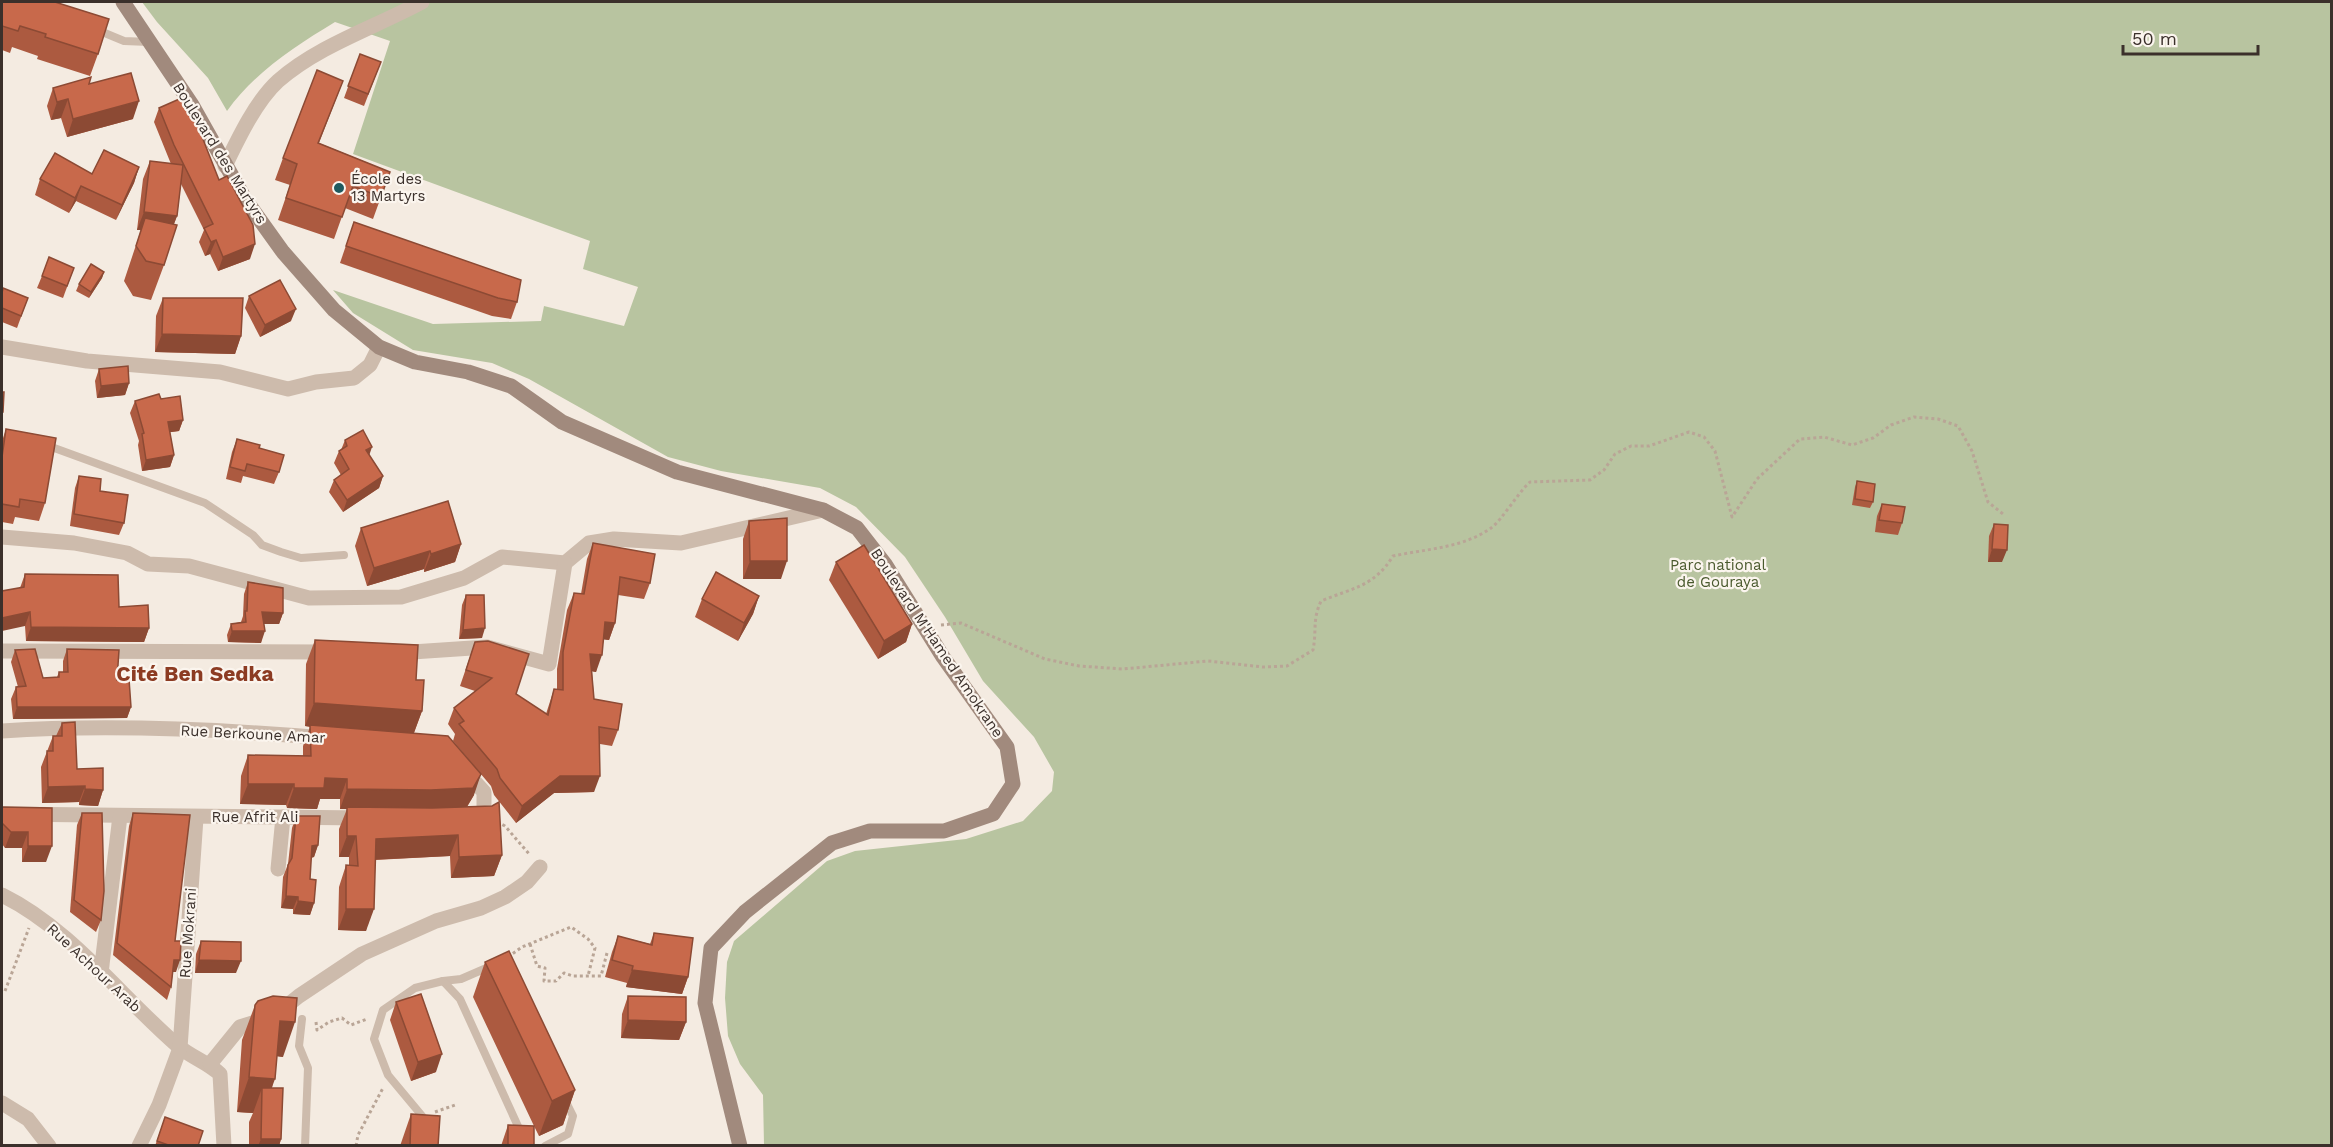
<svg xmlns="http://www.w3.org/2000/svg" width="2333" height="1147" font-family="'Work Sans',sans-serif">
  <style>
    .green { fill: #b8c4a0 }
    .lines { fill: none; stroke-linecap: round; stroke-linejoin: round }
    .path { stroke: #b9a596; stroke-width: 3; stroke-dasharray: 3 3; stroke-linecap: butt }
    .service { stroke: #cdbbac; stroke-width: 8 }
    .minor { stroke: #cdbbac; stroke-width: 15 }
    .secondary { stroke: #a18a7d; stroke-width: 15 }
    .wall { fill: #ac5a40 }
    .shaded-wall { fill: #8c4a34 }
    .building { fill: #c8694b; stroke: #8c4a34; stroke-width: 1.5 }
    .poi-dot { fill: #1f5a5e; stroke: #fbf5ee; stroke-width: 2 }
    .labels { text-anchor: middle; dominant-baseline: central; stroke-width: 4.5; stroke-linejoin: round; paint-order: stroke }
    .street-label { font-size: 15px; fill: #3b302b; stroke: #fbf5ee }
    .poi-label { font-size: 15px; fill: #3b302b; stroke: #fbf5ee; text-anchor: start }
    .park-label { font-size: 15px; fill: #4a5a2e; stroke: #fbf5ee }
    .district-label { font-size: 21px; font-weight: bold; fill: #8c3b22; stroke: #fbf5ee }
  </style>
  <rect width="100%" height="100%" fill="#f4ebe1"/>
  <!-- green -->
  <path class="green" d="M142 2H2331V1145H764L763 1095 740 1064 728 1036 725 998 727 962 734 941 827 861 855 851 966 839 1023 821 1052 791 1054 772 1034 737 983 681 945 617 905 557 856 507 820 488 721 471 668 457 529 379 492 363 413 350 353 313 333 290 433 324 541 321 544 306 624 326 638 287 583 269 590 241 353 154 390 41 335 22C294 47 255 72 227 111L208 78 157 22Z"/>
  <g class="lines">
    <!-- path -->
    <g class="path">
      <path d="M941 625 961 623 1045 659 1079 666 1123 669 1208 661 1263 667 1287 666 1313 650C1317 629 1312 621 1321 601 1352 588 1374 587 1393 556 1426 549 1463 548 1491 528 1502 520 1517 494 1530 482L1590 480 1604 470 1615 454 1631 446H1649L1689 432 1704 437 1715 451 1732 517 1757 479 1800 439 1824 437 1852 445 1873 438 1891 425 1914 417 1938 419 1958 426 1972 451 1988 502 2003 514"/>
      <path d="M497 822 505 826 530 855"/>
      <path d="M530 944 537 966 545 968 544 981H556L564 973 573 976H601L607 953"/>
      <path d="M508 957 522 947 571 927 588 939 595 948 588 976"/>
      <path d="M5 991 29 928"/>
      <path d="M316 1022 317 1030 329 1022 342 1018 351 1025 367 1019"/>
      <path d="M435 1112 455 1105"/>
      <path d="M356 1146 358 1135 383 1088"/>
    </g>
    <!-- service -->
    <g class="service">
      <path d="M95 29 124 41 149 42"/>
      <path d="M46 445 205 503 253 535 262 545 281 552 301 558 344 555"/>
      <path d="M443 981 461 979 491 966"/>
      <path d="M302 1019 299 1046 308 1068 305 1146"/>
      <path d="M428 1123 388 1075 374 1039 383 1010 415 988 443 981 460 999 527 1146"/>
      <path d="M545 1146 568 1134 573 1116 564 1098"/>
    </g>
    <!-- minor -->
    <g class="minor">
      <path d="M225 166C238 139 256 101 278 81 319 45 376 27 422 2"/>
      <path d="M2 347 87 361 220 372 288 389 316 382 354 378 370 365 379 347"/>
      <path d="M2 537 74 543 127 553 148 564 189 566 309 598 401 597 464 578 502 557 565 563 589 543 614 539 681 543 823 510"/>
      <path d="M2 651 331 652"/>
      <path d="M397 653 487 647 549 664 565 563"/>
      <path d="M2 731C109 724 218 729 325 738"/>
      <path d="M464 770 484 792V817H476"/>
      <path d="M2 814 362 818"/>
      <path d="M278 869 283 817"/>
      <path d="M2 895C71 929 120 996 178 1046 191 1057 207 1062 220 1074L224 1146"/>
      <path d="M101 973 120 816"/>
      <path d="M210 1064 240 1027 274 1016 299 996 362 954 436 921 481 908 505 897 527 882 540 867"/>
      <path d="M2 1103 28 1119 49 1146"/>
      <path d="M139 1146 159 1105 180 1048 196 818"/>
    </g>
    <!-- secondary -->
    <path class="secondary" d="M123 2 192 105 245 199 283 252 334 310 379 347 415 362 468 372 511 386 562 422 677 472 823 510 857 528 885 564 943 657 1007 747 1013 784 993 814 944 831H870L832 843 745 912 711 948 705 1003 740 1146"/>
  </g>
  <!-- wall -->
  <g class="wall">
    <path d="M2 2 98 54 90 76 37 59 38 56 12 47 10 53 2 50Z"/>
    <path d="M360 54 381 62 364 106 344 98Z"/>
    <path d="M343 81 319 143 390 172 373 219 345 208 334 239 278 220 290 185 275 180 283 158Z"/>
    <path d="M89 84 133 119 67 137 61 118 51 120 47 106 53 88Z"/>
    <path d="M159 108 250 259 218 271 210 254 205 256 199 242 204 230 181 184 177 216 174 224 164 265 151 300 133 296 124 281 141 230H137L143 179 150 161 171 164 154 122Z"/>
    <path d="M139 167 134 183 116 220 76 201 69 213 35 195 40 179 92 174Z"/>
    <path d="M354 222 517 302 511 319 492 316 340 263Z"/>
    <path d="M74 268 63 298 37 288 42 276Z"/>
    <path d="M104 272 102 278 89 298 76 291 79 284Z"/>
    <path d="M2 293 28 298 17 328 2 322Z"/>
    <path d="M249 296 291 321 260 337 245 308Z"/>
    <path d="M163 298 241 336 235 354 155 352 156 316Z"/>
    <path d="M99 369 129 383 125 395 97 398 95 381Z"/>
    <path d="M161 399 183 420 179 431 170 432 174 455 170 467 142 471 138 445 139 441 130 413 135 401Z"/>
    <path d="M6 429 45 503 39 521 15 517 13 524 2 522V441Z"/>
    <path d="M237 439 259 448 279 472 274 484 243 476 241 483 226 479 232 452Z"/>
    <path d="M345 440 369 455 383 476 379 488 343 512 329 492 334 480 341 475 334 463 339 451 341 450Z"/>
    <path d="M79 476 100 491 124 523 119 535 70 526 75 488Z"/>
    <path d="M1857 481 1873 502 1870 508 1852 505 1855 487Z"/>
    <path d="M1882 504 1902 523 1898 535 1875 532 1877 516Z"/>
    <path d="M749 521 781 579H743V539Z"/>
    <path d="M1994 524 2002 562H1988L1989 536Z"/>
    <path d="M361 528 461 544 455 562 424 572V569L367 586 355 546Z"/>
    <path d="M593 543 650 583 644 599 618 595 615 623 609 640 604 639 596 672 592 671 594 699 618 730 612 746 600 744 594 792 554 793 516 823 494 795 491 786 453 741 455 734 448 724 454 708 475 691 460 686 475 642 516 694 546 714 554 689H557V669L567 610 574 593 581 594 587 559Z"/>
    <path d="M836 562 912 624 906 642 878 659 829 580Z"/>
    <path d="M25 574 119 607 149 628 144 642 26 641 25 626 20 588Z"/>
    <path d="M248 582 283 613 279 624H264L261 643 228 642 227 635 231 624 241 622 243 616 244 594Z"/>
    <path d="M466 595 482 638 459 639 462 605Z"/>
    <path d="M759 596 753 614 738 641 695 617 702 599Z"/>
    <path d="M315 640 416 680 422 711 414 733 474 795 467 807 502 855 494 876 451 878 450 856 375 860 366 931 338 930 339 887 346 865H349V857H339V829L347 809H340V799H320L317 809 287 808 286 805 240 804 241 776 248 755 303 756V746L310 727 305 726 306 664Z"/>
    <path d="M67 649 117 680 131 707 127 718 13 719 11 699 16 687H18L11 662 15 650 43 678 57 677 59 672H63V661Z"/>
    <path d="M62 723 77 769 103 790 98 806 79 805V802L42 803 41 767 53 736H56Z"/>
    <path d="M2 807 52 808 46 862H22V848H5L2 844Z"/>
    <path d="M82 813 101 920 96 932 70 912 77 825Z"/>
    <path d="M133 813 175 941 176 972H173L171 987 167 1000 113 955 129 826Z"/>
    <path d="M296 816 318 845 314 857 311 858 310 879 314 903 310 915 293 914V909L281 908 283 877 288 864 292 828Z"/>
    <path d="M654 933 688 977 682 994 626 987 627 983 605 977 612 952 618 936 650 944Z"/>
    <path d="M201 941 236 973H195L196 954Z"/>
    <path d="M485 962 575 1090 563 1125 539 1136 534 1126V1146H501L508 1125 534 1126 473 997Z"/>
    <path d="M628 996 686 1022 679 1040 621 1038 622 1014Z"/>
    <path d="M396 1002 436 1072 411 1081 390 1020Z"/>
    <path d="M255 1005 283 1057 277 1056 272 1088 281 1139 279 1146H249V1122L253 1113 237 1112 242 1040Z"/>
    <path d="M411 1114 438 1146H400Z"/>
    <path d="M165 1117 198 1146H155Z"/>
  </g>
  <!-- shaded-wall -->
  <g class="shaded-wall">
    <path d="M68 99 61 118 51 120 57 102Z"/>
    <path d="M139 101 133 119 67 137 73 119Z"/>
    <path d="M139 167 134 183 116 220 122 205Z"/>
    <path d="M81 186 76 201 69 213 75 198Z"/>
    <path d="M144 212 177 216 170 234 145 218 141 230H137Z"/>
    <path d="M216 240 210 254 205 256 211 242Z"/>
    <path d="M255 244 250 259 218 271 223 257Z"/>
    <path d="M104 272 102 278 89 298 91 292Z"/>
    <path d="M296 309 291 321 260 337 265 325Z"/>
    <path d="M162 334 241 336 235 354 155 352Z"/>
    <path d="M129 383 125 395 97 398 101 386Z"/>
    <path d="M183 420 179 431 164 433 168 422Z"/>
    <path d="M372 447 368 459 366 450Z"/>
    <path d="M174 455 170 467 142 471 146 460Z"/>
    <path d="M383 476 379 488 343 512 347 500Z"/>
    <path d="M461 544 455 562 424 572 431 554Z"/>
    <path d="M1992 549 2007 550 2002 562H1988Z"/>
    <path d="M430 551 424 569 367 586 374 568Z"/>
    <path d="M750 561H787L781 579H743Z"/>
    <path d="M759 596 753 614 738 641 744 623Z"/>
    <path d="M30 612 25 626 2 631V618Z"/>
    <path d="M262 612 283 613 279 624H258Z"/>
    <path d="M605 622 615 623 609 640 599 639Z"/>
    <path d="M912 624 906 642 878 659 884 641Z"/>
    <path d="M31 627 149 628 144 642 26 641Z"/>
    <path d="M485 628 482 638 459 639 463 630Z"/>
    <path d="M232 631H265L261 643 228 642Z"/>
    <path d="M590 654 602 655 596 672 584 670Z"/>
    <path d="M314 703 422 711 413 735 305 726Z"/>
    <path d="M17 707H131L127 718 13 719Z"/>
    <path d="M481 774 474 795 466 808 424 810 340 809 347 789Z"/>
    <path d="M560 776H600L594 792 554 793 516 823 522 806Z"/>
    <path d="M325 778 347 779 340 799H320L317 809 287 808 294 788Z"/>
    <path d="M248 784H294L286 805 240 804Z"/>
    <path d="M85 786 79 802 42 803 48 787Z"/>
    <path d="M85 789 103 790 98 806 79 805Z"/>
    <path d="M11 832H28L22 848H5Z"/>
    <path d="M458 835 450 856 368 860 376 839Z"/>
    <path d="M347 836H356L349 857H339Z"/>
    <path d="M318 845 314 857 308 858 312 846Z"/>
    <path d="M28 846H52L46 862H22Z"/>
    <path d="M502 855 494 876 451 878 459 857Z"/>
    <path d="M286 896 298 897 293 909 281 908Z"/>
    <path d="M298 901 314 903 310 915 293 914Z"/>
    <path d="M346 909H374L366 931 338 930Z"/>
    <path d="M174 960H180L176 972H169Z"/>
    <path d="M199 960 241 961 236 973H195Z"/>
    <path d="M632 970 688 977 682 994 626 987Z"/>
    <path d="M628 1020 686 1022 679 1040 621 1038Z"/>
    <path d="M280 1021 295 1022 283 1057 267 1055Z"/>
    <path d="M442 1054 436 1072 411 1081 418 1062Z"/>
    <path d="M249 1077 275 1079 262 1114V1088L253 1113 237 1112Z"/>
    <path d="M575 1090 563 1125 539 1136 552 1101Z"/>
    <path d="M261 1139H281L279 1146H258Z"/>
  </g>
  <!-- building -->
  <g class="building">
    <path d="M2 2H55L109 19 98 54 45 37 46 34 20 26 18 31 2 26Z"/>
    <path d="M360 54 381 62 368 94 348 86Z"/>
    <path d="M317 70 343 81 318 143 390 172 381 197 353 186 342 217 286 198 297 164 283 158Z"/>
    <path d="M131 73 139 101 73 119 68 99 57 102 53 88 91 77 89 84Z"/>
    <path d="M186 96 219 180 227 176 253 225 255 244 223 257 216 240 211 242 204 228 213 224 174 145 159 108Z"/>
    <path d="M104 150 139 167 122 205 81 186 75 198 40 179 55 153 92 174Z"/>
    <path d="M150 161 183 165 177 216 144 212Z"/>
    <path d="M145 218 177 225 164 265 146 261 136 246Z"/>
    <path d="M354 222 521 280 517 302 498 298 346 246Z"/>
    <path d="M49 257 74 268 67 286 42 276Z"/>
    <path d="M91 264 104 272 91 292 79 284Z"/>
    <path d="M280 280 296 309 265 325 249 296Z"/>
    <path d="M3 288 28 298 21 316 2 308V293Z"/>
    <path d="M163 298H243L241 336 162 334Z"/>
    <path d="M128 366 129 383 101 386 99 369Z"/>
    <path d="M2 392H4L3 412H2Z"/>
    <path d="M159 394 161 399 180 396 183 420 168 422 174 455 146 460 142 434 144 433 135 401Z"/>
    <path d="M6 429 56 438 45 503 20 499 19 507 2 504V457Z"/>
    <path d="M363 430 372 447 366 450 383 476 347 500 334 480 349 469 339 451 347 446 345 440Z"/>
    <path d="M237 439 260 445 259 448 284 455 279 472 247 464 245 471 230 467Z"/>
    <path d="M79 476 101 479 100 491 128 495 124 523 74 514Z"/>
    <path d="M1857 481 1875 484 1873 502 1855 499Z"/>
    <path d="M448 501 461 544 431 554 430 551 374 568 361 528Z"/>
    <path d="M1882 504 1905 507 1902 523 1879 520Z"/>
    <path d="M787 518V561H750L749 521Z"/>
    <path d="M1994 524 2008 525 2007 550 1992 549Z"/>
    <path d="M593 543 655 554 650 583 620 577 615 623 605 622 602 655 590 654 594 699 622 704 618 730 599 727 600 776H560L522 806 500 778 497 769 459 724 464 721 454 708 492 678 466 670 475 642 488 641 529 654 516 694 548 715 554 689 563 690V652L574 593 584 594Z"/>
    <path d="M864 545 912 624 884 641 836 562Z"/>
    <path d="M716 572 759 596 744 623 702 599Z"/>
    <path d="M25 574 118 575 119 607 148 605 149 628 31 627 30 612 2 618V591L24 587Z"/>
    <path d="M248 582 283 588V613L262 612 265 631H232L231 624 246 622 245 611H247Z"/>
    <path d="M466 595H484L485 628 463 630Z"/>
    <path d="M315 640 418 645 416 680H424L422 711 314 703Z"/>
    <path d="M35 649 43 678 59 677V672H68L67 649 119 650 117 680 129 679 131 707H17L16 687 26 686 15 650Z"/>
    <path d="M75 722 77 769 103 768V790L85 789V786L48 787 47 751H53V736H62V723Z"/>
    <path d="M310 725 448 736 481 774 473 788 431 790 347 789V779L325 778 324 788H294V784H248V755L311 756Z"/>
    <path d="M499 802 502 855 459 857 458 835 376 839 374 909H346V865L358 866 356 836H347V807L432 808 492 806Z"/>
    <path d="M2 807 52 808V846H28V832H11L2 823Z"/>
    <path d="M82 813H102L104 891 101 920 74 900Z"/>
    <path d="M133 813 190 815 175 941H181L180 960H174L171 987 117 943Z"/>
    <path d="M296 816H320L318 845 312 846 310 879 316 880 314 903 298 901V897L286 896 288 865 292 858Z"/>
    <path d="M654 933 693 938 688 977 632 970 633 966 612 960 618 936 652 945Z"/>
    <path d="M201 941 241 942V961L199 960Z"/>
    <path d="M509 951 575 1090 552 1101 485 962Z"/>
    <path d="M421 994 442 1054 418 1062 396 1002Z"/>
    <path d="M273 996 297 998 295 1022 280 1021 275 1079 249 1077 255 1005 258 1001Z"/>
    <path d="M628 996 686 997V1022L628 1020Z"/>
    <path d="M262 1088H283L281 1139H261Z"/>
    <path d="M411 1114 440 1116 438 1146H410Z"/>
    <path d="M165 1117 203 1131 198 1146H171L157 1141Z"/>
    <path d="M508 1125 534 1126V1146H508Z"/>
  </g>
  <!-- markers -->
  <circle class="poi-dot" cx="339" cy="188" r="6"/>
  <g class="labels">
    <!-- street labels -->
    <g class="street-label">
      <text transform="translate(220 153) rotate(58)">Boulevard des Martyrs</text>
      <text transform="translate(937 643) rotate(56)">Boulevard M'Hamed Amokrane</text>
      <text transform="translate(253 734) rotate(3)">Rue Berkoune Amar</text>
      <text x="255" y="817">Rue Afrit Ali</text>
      <text transform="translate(188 933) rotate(-86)">Rue Mokrani</text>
      <text transform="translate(94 968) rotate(43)">Rue Achour Arab</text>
    </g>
    <!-- poi labels -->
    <g class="poi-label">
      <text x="351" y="179">École des<tspan x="351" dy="17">13 Martyrs</tspan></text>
    </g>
    <!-- park labels -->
    <g class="park-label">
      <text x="1718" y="565">Parc national<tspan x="1718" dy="17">de Gouraya</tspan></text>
    </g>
    <!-- district labels -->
    <g class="district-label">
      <text x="195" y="673">Cité Ben Sedka</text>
    </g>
  </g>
  <!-- border -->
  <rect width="2333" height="1147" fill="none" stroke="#3b302b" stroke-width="6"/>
  <!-- scale -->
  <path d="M2123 45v9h135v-9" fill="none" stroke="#3b302b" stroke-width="3"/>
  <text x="2132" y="45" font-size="18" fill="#3b302b" stroke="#fbf5ee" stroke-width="4.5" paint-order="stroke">50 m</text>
</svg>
